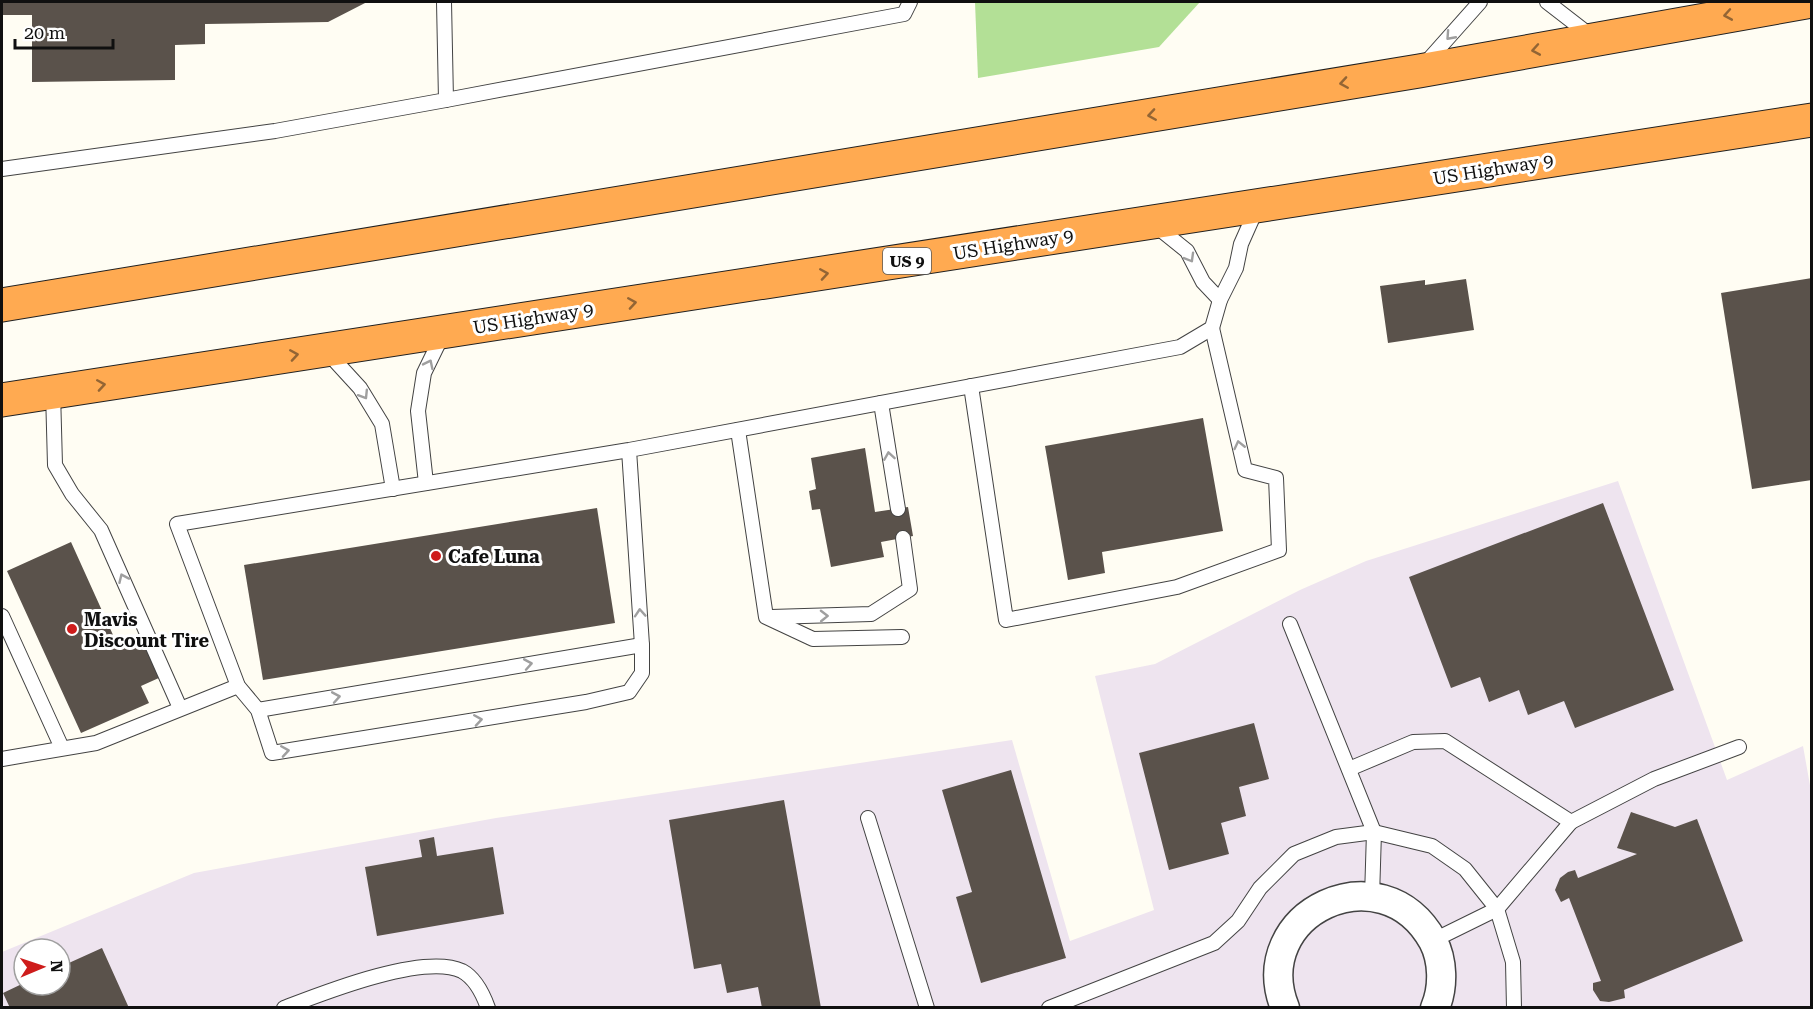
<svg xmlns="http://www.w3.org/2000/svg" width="1813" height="1009" font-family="'Roboto Serif',serif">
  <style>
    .industrial { fill: #eee4ef; fill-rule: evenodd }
    .forest { fill: #b3e096 }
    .building { fill: #5a524b }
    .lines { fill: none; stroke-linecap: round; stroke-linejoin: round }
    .lane-casing { stroke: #434343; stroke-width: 16 }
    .street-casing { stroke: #434343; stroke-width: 31 }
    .highway-casing { stroke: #212121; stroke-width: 35 }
    .lane { stroke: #fff; stroke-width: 14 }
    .street { stroke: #fff; stroke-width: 28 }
    .highway { stroke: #ffaa51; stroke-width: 33 }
    .oneway { stroke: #936534 }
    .oneway2 { stroke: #9f9f9f }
    .poi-dot { fill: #ce1c1b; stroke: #fff; stroke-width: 2 }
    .labels { text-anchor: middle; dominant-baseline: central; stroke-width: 6; stroke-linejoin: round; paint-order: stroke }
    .shield { fill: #fff; stroke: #585858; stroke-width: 1.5 }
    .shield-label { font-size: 16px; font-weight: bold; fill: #101010 }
    .street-label { font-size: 18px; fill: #101010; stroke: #fff }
    .poi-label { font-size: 18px; font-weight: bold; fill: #101010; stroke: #fff; text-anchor: start }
  </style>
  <rect width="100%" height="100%" fill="#fffdf3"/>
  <!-- industrial -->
  <path class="industrial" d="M1618 481 1727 780 1803 746 1811 791V1007L2 1008V952L194 873 496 818 1012 740 1070 941 1154 910 1095 676 1155 664 1300 590 1366 561ZM24 949H60V985H24Z"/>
  <!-- forest -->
  <path class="forest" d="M975 2H1200L1159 47 978 78Z"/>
  <!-- building -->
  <g class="building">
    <path d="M2 2H367L328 22 205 24V44L175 45V80L32 82V15H2Z"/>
    <path d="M1812 278V480L1752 489 1721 293Z"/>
    <path d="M1466 279 1474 330 1388 343 1380 286 1425 280V285Z"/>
    <path d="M1203 418 1223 531 1102 552 1105 573 1068 580 1045 446Z"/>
    <path d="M865 448 875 512 908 507 913 536 881 542 884 557 831 567 820 509 812 510 809 491 816 489 811 458Z"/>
    <path d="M1603 503 1674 690 1575 728 1564 701 1528 715 1519 690 1489 702 1480 677 1451 688 1409 577Z"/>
    <path d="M597 508 615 623 263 680 244 565Z"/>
    <path d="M71 542 118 646 141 635 161 677 141 686 149 703 81 733 7 571Z"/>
    <path d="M1254 723 1269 779 1239 787 1246 816 1221 823 1229 854 1169 870 1139 753Z"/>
    <path d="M1011 770 1066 958 981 983 956 897 972 892 942 790Z"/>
    <path d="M784 800 821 1008H762L758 987 727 993 721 964 694 969 669 820Z"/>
    <path d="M1631 812 1675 827 1697 819 1743 941 1624 990 1625 998 1609 1002 1600 1001 1593 990V983L1601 981 1569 898 1561 902 1555 890 1560 878 1568 872 1575 870 1578 878 1637 854 1617 848Z"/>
    <path d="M434 837 437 856 493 847 504 914 377 936 365 867 422 857 419 840Z"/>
    <path d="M102 948 129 1008H10L3 993 24 983 60 985V967Z"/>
  </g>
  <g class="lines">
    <defs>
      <g id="lane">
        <path d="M1547 2 1591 36"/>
        <path d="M1424 65 1480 2"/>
        <path d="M446 100 904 14 910 2"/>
        <path d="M2 169 275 131 446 100 444 2"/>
        <path d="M1156 226 1187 251 1203 282 1220 300"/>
        <path d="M327 352 360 388 382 424 393 489"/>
        <path d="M971 386 1006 620 1177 587 1279 550 1276 478 1245 470 1212 328"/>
        <path d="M53 392 55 465 72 494 101 530 180 708"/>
        <path d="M881 403 898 509"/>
        <path d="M738 430 766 617 813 639 902 637"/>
        <path d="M629 450 642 645V673L629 692 586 702 272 753 258 710 238 686 177 524 629 450 1180 347 1212 328 1220 300 1236 268 1241 244 1257 208"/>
        <path d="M426 483 418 411 424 373 443 334"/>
        <path d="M2 616 62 748"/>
        <path d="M771 617 871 614 910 589 903 538"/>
        <path d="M1290 624 1374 832 1372 897"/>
        <path d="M258 710 642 645"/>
        <path d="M2 759 96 743 238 686"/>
        <path d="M1349 769 1413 742 1445 741 1571 822 1497 909 1432 941"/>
        <path d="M868 818 927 1008"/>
        <path d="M1571 822 1654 779 1739 747"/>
        <path d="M284 1008C323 993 423 953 462 971 475 978 483 994 488 1008"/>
        <path d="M1049 1008 1214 943 1238 921 1260 888 1294 854 1336 837 1374 832 1432 846 1465 869 1497 909 1513 962 1514 1008"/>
      </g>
      <path id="street" d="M1285 1008C1247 913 1382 849 1433 941 1443 960 1444 987 1435 1008"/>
      <g id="highway">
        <path d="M2 305 1419 71 1806 2"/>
        <path d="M2 400 1812 120"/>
      </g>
    </defs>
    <!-- lane casing -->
    <use href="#lane" class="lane-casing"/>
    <!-- street casing -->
    <use href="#street" class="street-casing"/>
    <!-- highway casing -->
    <use href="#highway" class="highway-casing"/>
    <!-- lane -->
    <use href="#lane" class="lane"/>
    <!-- street -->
    <use href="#street" class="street"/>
    <!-- highway -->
    <use href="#highway" class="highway"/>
  </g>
  <!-- one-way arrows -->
  <defs><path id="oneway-chevron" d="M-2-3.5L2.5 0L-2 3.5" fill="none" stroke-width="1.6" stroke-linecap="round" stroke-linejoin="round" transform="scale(1.5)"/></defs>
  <g class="oneway">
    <use href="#oneway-chevron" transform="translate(1728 15) rotate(170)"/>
    <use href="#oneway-chevron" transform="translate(1536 50) rotate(170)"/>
    <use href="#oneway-chevron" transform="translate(1344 83) rotate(171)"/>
    <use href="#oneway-chevron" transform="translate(1152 115) rotate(171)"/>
    <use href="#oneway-chevron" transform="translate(824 274) rotate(-9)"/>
    <use href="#oneway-chevron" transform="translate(632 303) rotate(-9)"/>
    <use href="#oneway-chevron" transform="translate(294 355) rotate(-9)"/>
    <use href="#oneway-chevron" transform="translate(101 385) rotate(-9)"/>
  </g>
  <g class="oneway2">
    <use href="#oneway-chevron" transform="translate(1450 36) rotate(132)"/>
    <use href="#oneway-chevron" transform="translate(1190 258) rotate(60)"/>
    <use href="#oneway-chevron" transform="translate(429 364) rotate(-64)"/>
    <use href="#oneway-chevron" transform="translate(364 395) rotate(58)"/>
    <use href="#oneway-chevron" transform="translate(1239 445) rotate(-103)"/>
    <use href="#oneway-chevron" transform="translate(889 456) rotate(-99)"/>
    <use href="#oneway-chevron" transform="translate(123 578) rotate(-114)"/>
    <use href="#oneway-chevron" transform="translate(640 613) rotate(-94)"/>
    <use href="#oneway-chevron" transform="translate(824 616) rotate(-1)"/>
    <use href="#oneway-chevron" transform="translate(528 664) rotate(-10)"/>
    <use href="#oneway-chevron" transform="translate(336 697) rotate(-10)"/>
    <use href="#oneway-chevron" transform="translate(478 720) rotate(-9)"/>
    <use href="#oneway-chevron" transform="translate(285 751) rotate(-9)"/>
  </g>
  <!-- markers -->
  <g class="poi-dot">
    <circle cx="436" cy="556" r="6"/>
    <circle cx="72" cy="629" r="6"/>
  </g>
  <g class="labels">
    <!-- shield labels -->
    <rect class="shield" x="883" y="248" width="48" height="26" rx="4.5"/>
    <g class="shield-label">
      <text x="907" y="261">US 9</text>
    </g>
    <!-- street labels -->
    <g class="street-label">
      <text transform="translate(1493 169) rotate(-9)">US Highway 9</text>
      <text transform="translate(1013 244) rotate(-9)">US Highway 9</text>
      <text transform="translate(533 318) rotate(-9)">US Highway 9</text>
    </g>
    <!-- poi labels -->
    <g class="poi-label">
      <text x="448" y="556">Cafe Luna</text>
      <text x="84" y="619">Mavis<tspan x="84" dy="21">Discount Tire</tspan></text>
    </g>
  </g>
  <!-- border -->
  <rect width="1813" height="1009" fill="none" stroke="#101010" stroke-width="6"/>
  <!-- north arrow -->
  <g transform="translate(42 967) rotate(88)"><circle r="28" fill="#ffffff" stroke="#9f9f9f" stroke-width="1.5"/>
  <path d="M0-4.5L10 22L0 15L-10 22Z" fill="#ce1c1b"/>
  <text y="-9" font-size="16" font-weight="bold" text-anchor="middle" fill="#101010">N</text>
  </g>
  <!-- scale -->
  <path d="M15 39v9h98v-9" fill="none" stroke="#101010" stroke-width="3"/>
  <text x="24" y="39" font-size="18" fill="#101010" stroke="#ffffff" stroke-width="4.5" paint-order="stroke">20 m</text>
</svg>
